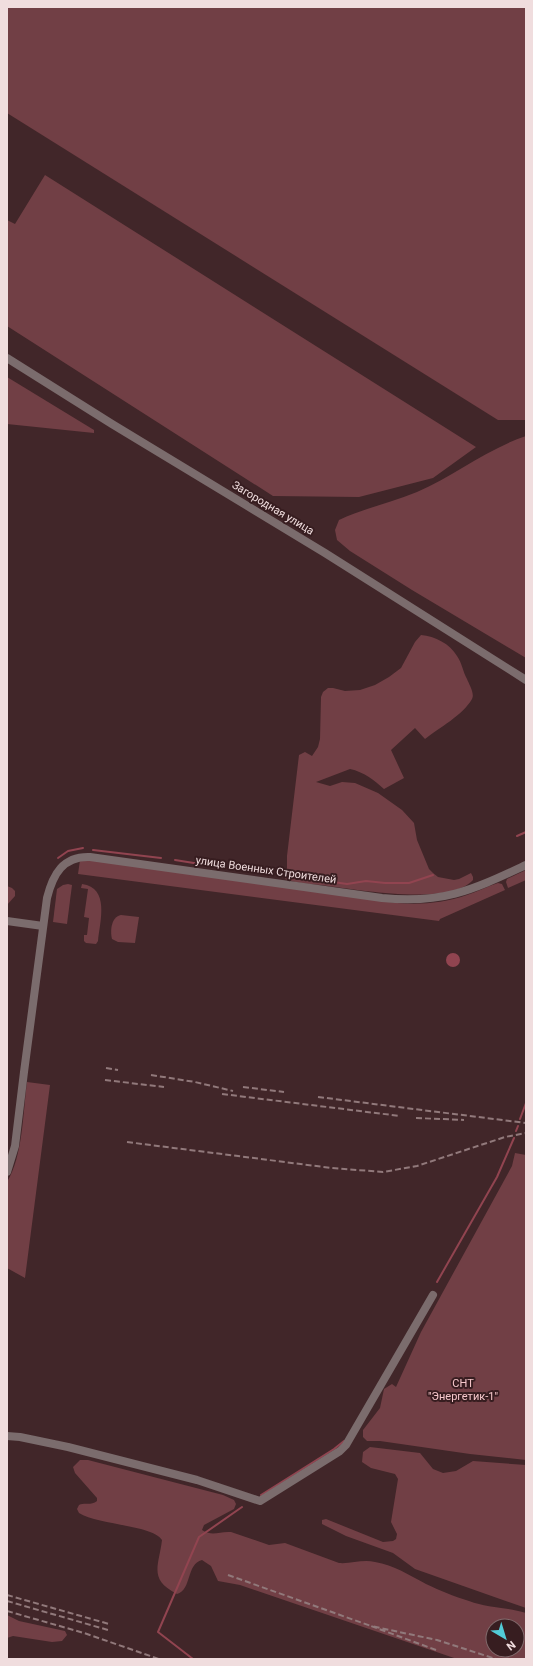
<svg xmlns="http://www.w3.org/2000/svg" width="533" height="1666" font-family="Roboto,sans-serif">
  <style>
    .green { fill: #713f45; fill-rule: evenodd }
    .water { fill: #914450 }
    .lines { fill: none; stroke-linecap: round; stroke-linejoin: round }
    .stream { stroke: #914450; stroke-width: 2 }
    .minor { stroke: #7b6c6d; stroke-width: 8 }
    .rail { stroke: #91797b; stroke-width: 2; stroke-dasharray: 6 3; stroke-linecap: butt }
    .labels { text-anchor: middle; dominant-baseline: central; stroke-width: 4; stroke-linejoin: round; paint-order: stroke }
    .street-label { font-size: 11px; fill: #f0ddde; stroke: #371d20 }
    .park-label { font-size: 11px; fill: #f6c7cb; stroke: #371d20 }
  </style>
  <rect width="100%" height="100%" fill="#412629"/>
  <!-- green -->
  <g class="green">
    <path d="M7 7H526V420H498L7 113Z"/>
    <path d="M45 175 64 187 476 447 433 478 359 497 273 496 7 326V220L15 224Z"/>
    <path d="M7 377 94 430V433L7 424Z"/>
    <path d="M526 436V658L412 590 350 551 337 540 335 530 339 520C364 508 391 503 417 492 454 476 487 449 526 436Z"/>
    <path d="M421 635C435 636 450 644 457 656 462 663 463 672 467 679 469 684 475 694 472 699 463 715 439 728 425 739L415 728 391 750 404 778 384 789C374 780 364 772 350 769L316 782 330 786 342 782 355 783 378 793 402 810 414 823 417 840 429 869 433 873 438 877 454 880 459 879 471 873 473 877V880C449 906 361 890 328 886 315 884 298 884 285 879L284 875 287 868V856L299 755 305 752 312 756 318 747 320 739 321 697 323 692 328 688H333L345 691 360 690 375 685 389 677 401 668 415 642Z"/>
    <path d="M80 860H89L397 903C421 905 443 903 467 895 477 892 488 886 498 883L502 884 505 890 440 919 439 921 78 874Z"/>
    <path d="M526 870V880L508 888 506 882 507 879Z"/>
    <path d="M68 884 72 885 67 924 53 922 57 889 63 885Z"/>
    <path d="M82 884C110 888 100 921 98 941L96 944 86 943 84 941V935H87L89 918 84 917 88 889 81 888Z"/>
    <path d="M7 886 12 888 15 891V896L7 905Z"/>
    <path d="M121 915 139 917 135 943 118 942 112 939C110 931 111 917 121 915Z"/>
    <path d="M27 1082 50 1085 25 1278 7 1268V1182C23 1156 23 1112 27 1082Z"/>
    <path d="M515 1153 526 1155V1460L470 1454 380 1441H367L363 1437V1430L380 1408 384 1389 392 1384 396 1387 421 1332 512 1166Z"/>
    <path d="M370 1447 420 1453 433 1469 443 1473 456 1471 473 1461 526 1465V1608L415 1569 393 1553 346 1536 322 1524V1520L326 1519 383 1542 393 1541 396 1539 397 1534 391 1522 398 1479 395 1474 371 1468 362 1462 363 1452Z"/>
    <path d="M80 1460H88L223 1495 234 1500 236 1504 234 1509 204 1525 202 1530C213 1537 219 1531 231 1532L269 1545 285 1543 339 1563C351 1564 363 1559 375 1562 394 1565 409 1575 426 1584 439 1590 455 1597 469 1601 487 1608 507 1607 526 1613V1659H457L240 1585 218 1581 211 1566 202 1560C186 1564 192 1590 177 1594 148 1579 159 1566 162 1540 153 1525 98 1525 79 1513L77 1509 79 1505C85 1502 91 1506 97 1501V1498L75 1473 73 1467ZM493 1626H517V1650H493Z"/>
    <path d="M7 1615 19 1621 65 1631 67 1635 62 1641 52 1642 13 1636 7 1638Z"/>
  </g>
  <!-- water -->
  <circle class="water" cx="453" cy="960" r="7"/>
  <g class="lines">
    <!-- stream -->
    <g class="stream">
      <path d="M517 836 526 832"/>
      <path d="M93 850 161 858"/>
      <path d="M58 858 68 851 83 848"/>
      <path d="M175 860 200 864"/>
      <path d="M238 869 269 873"/>
      <path d="M278 874 347 884 366 881 385 883H409L433 875"/>
      <path d="M520 1119 526 1103"/>
      <path d="M516 1131 518 1126"/>
      <path d="M437 1282 497 1177 514 1138"/>
      <path d="M261 1495 334 1449 344 1441"/>
      <path d="M193 1659 158 1632 199 1537 242 1507"/>
    </g>
    <!-- minor -->
    <g class="minor">
      <path d="M7 358 112 424 325 553 526 680"/>
      <path d="M7 921 43 926"/>
      <path d="M7 1172 15 1146 24 1072 47 898C53 874 63 856 90 857L382 898C444 904 472 890 526 865"/>
      <path d="M7 1436 20 1437 68 1447 197 1480 260 1501 340 1451 346 1445 433 1295"/>
    </g>
    <!-- rail -->
    <g class="rail">
      <path d="M106 1068 118 1070"/>
      <path d="M151 1075 195 1082 233 1091"/>
      <path d="M105 1080 164 1087"/>
      <path d="M243 1087 284 1092"/>
      <path d="M222 1094 400 1116"/>
      <path d="M318 1097 526 1123"/>
      <path d="M416 1118 464 1120"/>
      <path d="M127 1142 332 1168 383 1172 417 1166 505 1137 526 1133"/>
      <path d="M228 1575 371 1626"/>
      <path d="M7 1595 109 1624"/>
      <path d="M7 1601 108 1630"/>
      <path d="M7 1611 84 1633 159 1659"/>
      <path d="M436 1650 371 1626 437 1640 496 1659"/>
    </g>
  </g>
  <g class="labels">
    <!-- street labels -->
    <g class="street-label">
      <text transform="translate(273 508) rotate(31)">Загородная улица</text>
      <text transform="translate(266 870) rotate(8)">улица Военных Строителей</text>
    </g>
    <!-- park labels -->
    <g class="park-label">
      <text x="463" y="1383">СНТ<tspan x="463" dy="13">"Энергетик-1"</tspan></text>
    </g>
  </g>
  <!-- border -->
  <rect width="533" height="1666" fill="none" stroke="#f0ddde" stroke-width="16"/>
  <!-- north arrow -->
  <g transform="translate(505 1638) rotate(142)"><circle r="19" fill="#371d20" stroke="#816a6c"/>
  <path d="M0-3L7 15L0 10L-7 15Z" fill="#52cbd7"/>
  <text y="-6" font-size="11" font-weight="bold" text-anchor="middle" fill="#f0ddde">N</text>
  </g>
</svg>
